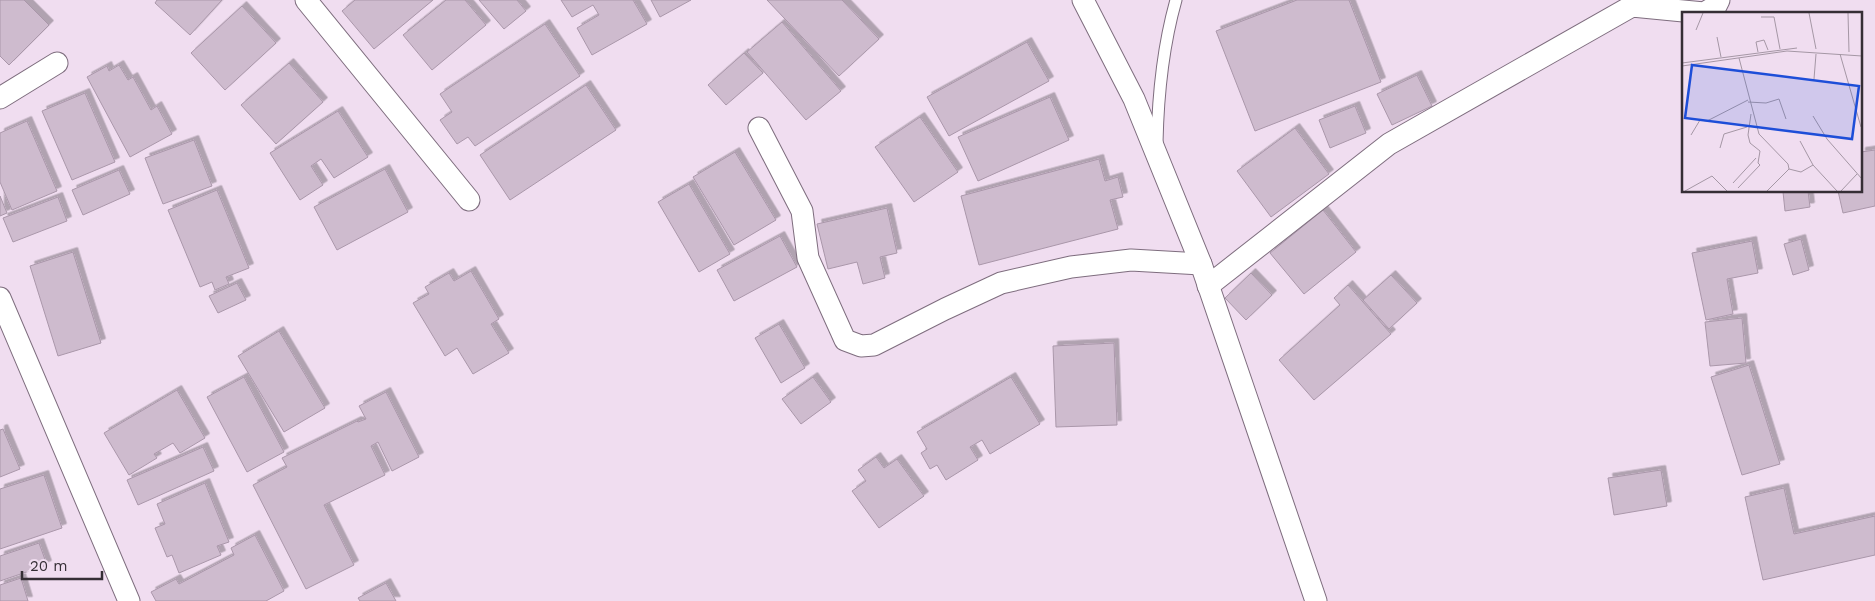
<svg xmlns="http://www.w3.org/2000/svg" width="1875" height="601" font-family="'Work Sans',sans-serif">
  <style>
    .building { fill: #cebbce; stroke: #aa97aa; filter: url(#shadow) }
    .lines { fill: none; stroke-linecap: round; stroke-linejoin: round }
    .lane-casing { stroke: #7e6d7e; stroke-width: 13 }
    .street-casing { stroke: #7e6d7e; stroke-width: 23 }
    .lane { stroke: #fff; stroke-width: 11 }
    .street { stroke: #fff; stroke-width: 21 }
    .inset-road { fill: none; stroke: #a597a5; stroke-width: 1 }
    .view { fill: #1d4ed8; fill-opacity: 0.15; stroke: #1d4ed8; stroke-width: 2.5 }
    .inset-edge { fill: none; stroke: #352e35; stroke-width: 2.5 }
  </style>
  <defs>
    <filter id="shadow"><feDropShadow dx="4.5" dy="-4.5" stdDeviation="0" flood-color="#0004"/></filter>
  </defs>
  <rect width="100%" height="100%" fill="#f0ddf0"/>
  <!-- building -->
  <g class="building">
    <path d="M0 0H24L49 25 9 65 0 56Z"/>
    <path d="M157 0H222L190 35 155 3Z"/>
    <path d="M355 0H433L374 49 342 11Z"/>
    <path d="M446 0H465L486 25 432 70 403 35Z"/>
    <path d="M479 0H517L526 11 504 29Z"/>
    <path d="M561 0H633L647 24 592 55 577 28 599 15 593 5 572 17Z"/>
    <path d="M651 0H691L660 17Z"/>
    <path d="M767 0H842L879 39 839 76Z"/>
    <path d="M1297 0H1349L1381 82 1255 131 1216 31Z"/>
    <path d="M242 6 276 43 225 90 191 53Z"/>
    <path d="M782 22 841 91 806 120 747 52Z"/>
    <path d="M545 24 580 76 475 146 468 137 457 144 440 120 452 112 440 94Z"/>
    <path d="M1027 42 1049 81 949 136 927 97Z"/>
    <path d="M744 53 763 73 726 105 708 85Z"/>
    <path d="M289 63 323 102 276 144 241 105Z"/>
    <path d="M119 65 128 80 133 77 151 110 157 106 172 134 130 157 87 77 107 66 109 71Z"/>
    <path d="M1417 75 1432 106 1392 125 1377 94Z"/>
    <path d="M586 85 616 130 510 200 480 155Z"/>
    <path d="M85 93 115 162 72 180 42 111Z"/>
    <path d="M1050 97 1069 140 978 181 958 137Z"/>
    <path d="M1355 106 1366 133 1330 148 1319 120Z"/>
    <path d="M338 111 368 157 334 178 321 159 311 166 323 185 300 200 270 153Z"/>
    <path d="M920 117 958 172 914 202 875 147Z"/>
    <path d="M27 121 57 191 12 210 0 182V133Z"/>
    <path d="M1295 128 1329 174 1271 217 1237 171Z"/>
    <path d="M194 140 212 186 163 204 145 158Z"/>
    <path d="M1875 150V206L1843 213 1838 191H1861V152Z"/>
    <path d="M735 152 776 220 734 245 693 177Z"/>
    <path d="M1099 159 1105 181 1118 177 1123 197 1110 200 1118 229 979 265 961 196Z"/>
    <path d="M385 169 408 212 337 250 314 207Z"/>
    <path d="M119 170 130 194 83 215 72 190Z"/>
    <path d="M689 184 730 254 699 272 658 202Z"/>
    <path d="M217 190 249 268 226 277 229 284 215 290 212 282 200 287 168 210Z"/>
    <path d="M1808 191 1810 207 1785 211 1783 192Z"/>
    <path d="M0 196 7 213 0 216Z"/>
    <path d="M58 197 67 221 13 242 3 218Z"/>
    <path d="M887 208 897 253 880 257 885 278 863 284 857 262 828 269 817 224Z"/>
    <path d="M1323 210 1356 252 1304 294 1270 253Z"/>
    <path d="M780 236 797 267 734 301 717 270Z"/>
    <path d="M1801 239 1809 270 1793 275 1784 244Z"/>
    <path d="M1752 241 1758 273 1727 279 1733 314 1706 320 1692 253Z"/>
    <path d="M73 252 101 343 58 356 30 266Z"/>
    <path d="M471 271 499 319 491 324 509 353 473 374 457 348 445 356 413 303 429 294 425 287 449 273 454 281Z"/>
    <path d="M1251 273 1272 295 1246 320 1225 298Z"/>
    <path d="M1391 275 1417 303 1389 329 1363 300Z"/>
    <path d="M237 283 246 300 218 313 209 296Z"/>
    <path d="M1348 285 1391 334 1314 400 1279 360 1340 305 1334 298Z"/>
    <path d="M1742 318 1746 363 1710 366 1705 322Z"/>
    <path d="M779 324 805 368 781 383 755 338Z"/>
    <path d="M279 331 325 408 284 432 238 356Z"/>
    <path d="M1114 343 1117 425 1056 427 1053 346Z"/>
    <path d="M1749 365 1780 464 1742 475 1711 377Z"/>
    <path d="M244 377 284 452 247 472 207 397Z"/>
    <path d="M813 377 831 402 801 424 782 399Z"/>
    <path d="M1011 377 1040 424 990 454 982 440 970 447 978 460 946 480 937 465 930 469 921 453 927 449 917 432Z"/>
    <path d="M177 390 205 438 180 453 173 443 154 454 157 458 129 475 104 433Z"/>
    <path d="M386 392 419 457 392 471 378 442 371 446 385 475 324 505 354 565 306 589 253 485 287 467 282 458 357 421 358 422 366 419 359 406Z"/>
    <path d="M3 429 20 469 0 477V430Z"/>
    <path d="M203 447 214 471 138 505 127 480Z"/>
    <path d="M876 457 884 468 897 459 924 496 879 528 852 491 866 481 858 470Z"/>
    <path d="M1661 470 1667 506 1614 515 1608 478Z"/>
    <path d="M44 475 62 528 0 549V489Z"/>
    <path d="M205 483 229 542 217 546 221 555 179 573 172 555 167 557 155 528 165 524 157 504Z"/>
    <path d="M1784 488 1794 534 1875 516V555L1763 580 1745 497Z"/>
    <path d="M255 535 284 591 266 601H156L151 592 176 579 179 584 234 555 231 548Z"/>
    <path d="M39 543 47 565 0 581V556Z"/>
    <path d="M21 578 28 601H0V585Z"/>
    <path d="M386 583 396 601H360L358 598Z"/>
  </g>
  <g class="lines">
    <defs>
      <path id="lane" d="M1157 143C1158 95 1163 46 1176 0"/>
      <g id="street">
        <path d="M306 0 469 200"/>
        <path d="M1083 0 1134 99 1201 264 1316 601"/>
        <path d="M0 98 57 63"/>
        <path d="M759 128 802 211 808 258 845 340 861 346 874 345 945 309 1001 283 1071 267 1131 260 1201 264"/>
        <path d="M1208 286 1389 144 1632 6 1704 13 1716 6 1719 0"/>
        <path d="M0 298 129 601"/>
      </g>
    </defs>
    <!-- lane casing -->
    <use href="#lane" class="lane-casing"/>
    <!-- street casing -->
    <use href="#street" class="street-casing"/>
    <!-- lane -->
    <use href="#lane" class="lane"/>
    <!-- street -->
    <use href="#street" class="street"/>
  </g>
  <!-- overview -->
  <g transform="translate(1682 12)">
    <rect width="180" height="180" fill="#f0ddf0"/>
    <path class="inset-road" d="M127 1 134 37M166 1 167 40M79 5H92L98 37M14 18 21 1M35 25 39 45M76 40 74 30 82 28 86 38M158 42 179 115M57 46 77 122 106 152 107 157M0 51 115 36M0 54 105 39 180 44M132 67 134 42M66 90 84 91 97 87 104 107M131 104 145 127 180 167M9 123 18 108 25 109 66 88M118 129 131 153 155 179M38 136 42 122 65 115M107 157 119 160 131 153M51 171 74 146M56 176 78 153 76 151 78 139 68 131 66 123 69 102M3 179 30 164 45 179M85 179 107 157M159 179 175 162"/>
    <path class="view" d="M10 53 177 74 170 127 3 106Z"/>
    <rect width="180" height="180" class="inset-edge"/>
  </g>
  <!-- scale -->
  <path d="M22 571v8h80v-8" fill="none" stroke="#352e35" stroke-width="2.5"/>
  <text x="30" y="571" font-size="15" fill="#352e35" stroke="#f0ddf0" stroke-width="4" paint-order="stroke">20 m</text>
</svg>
